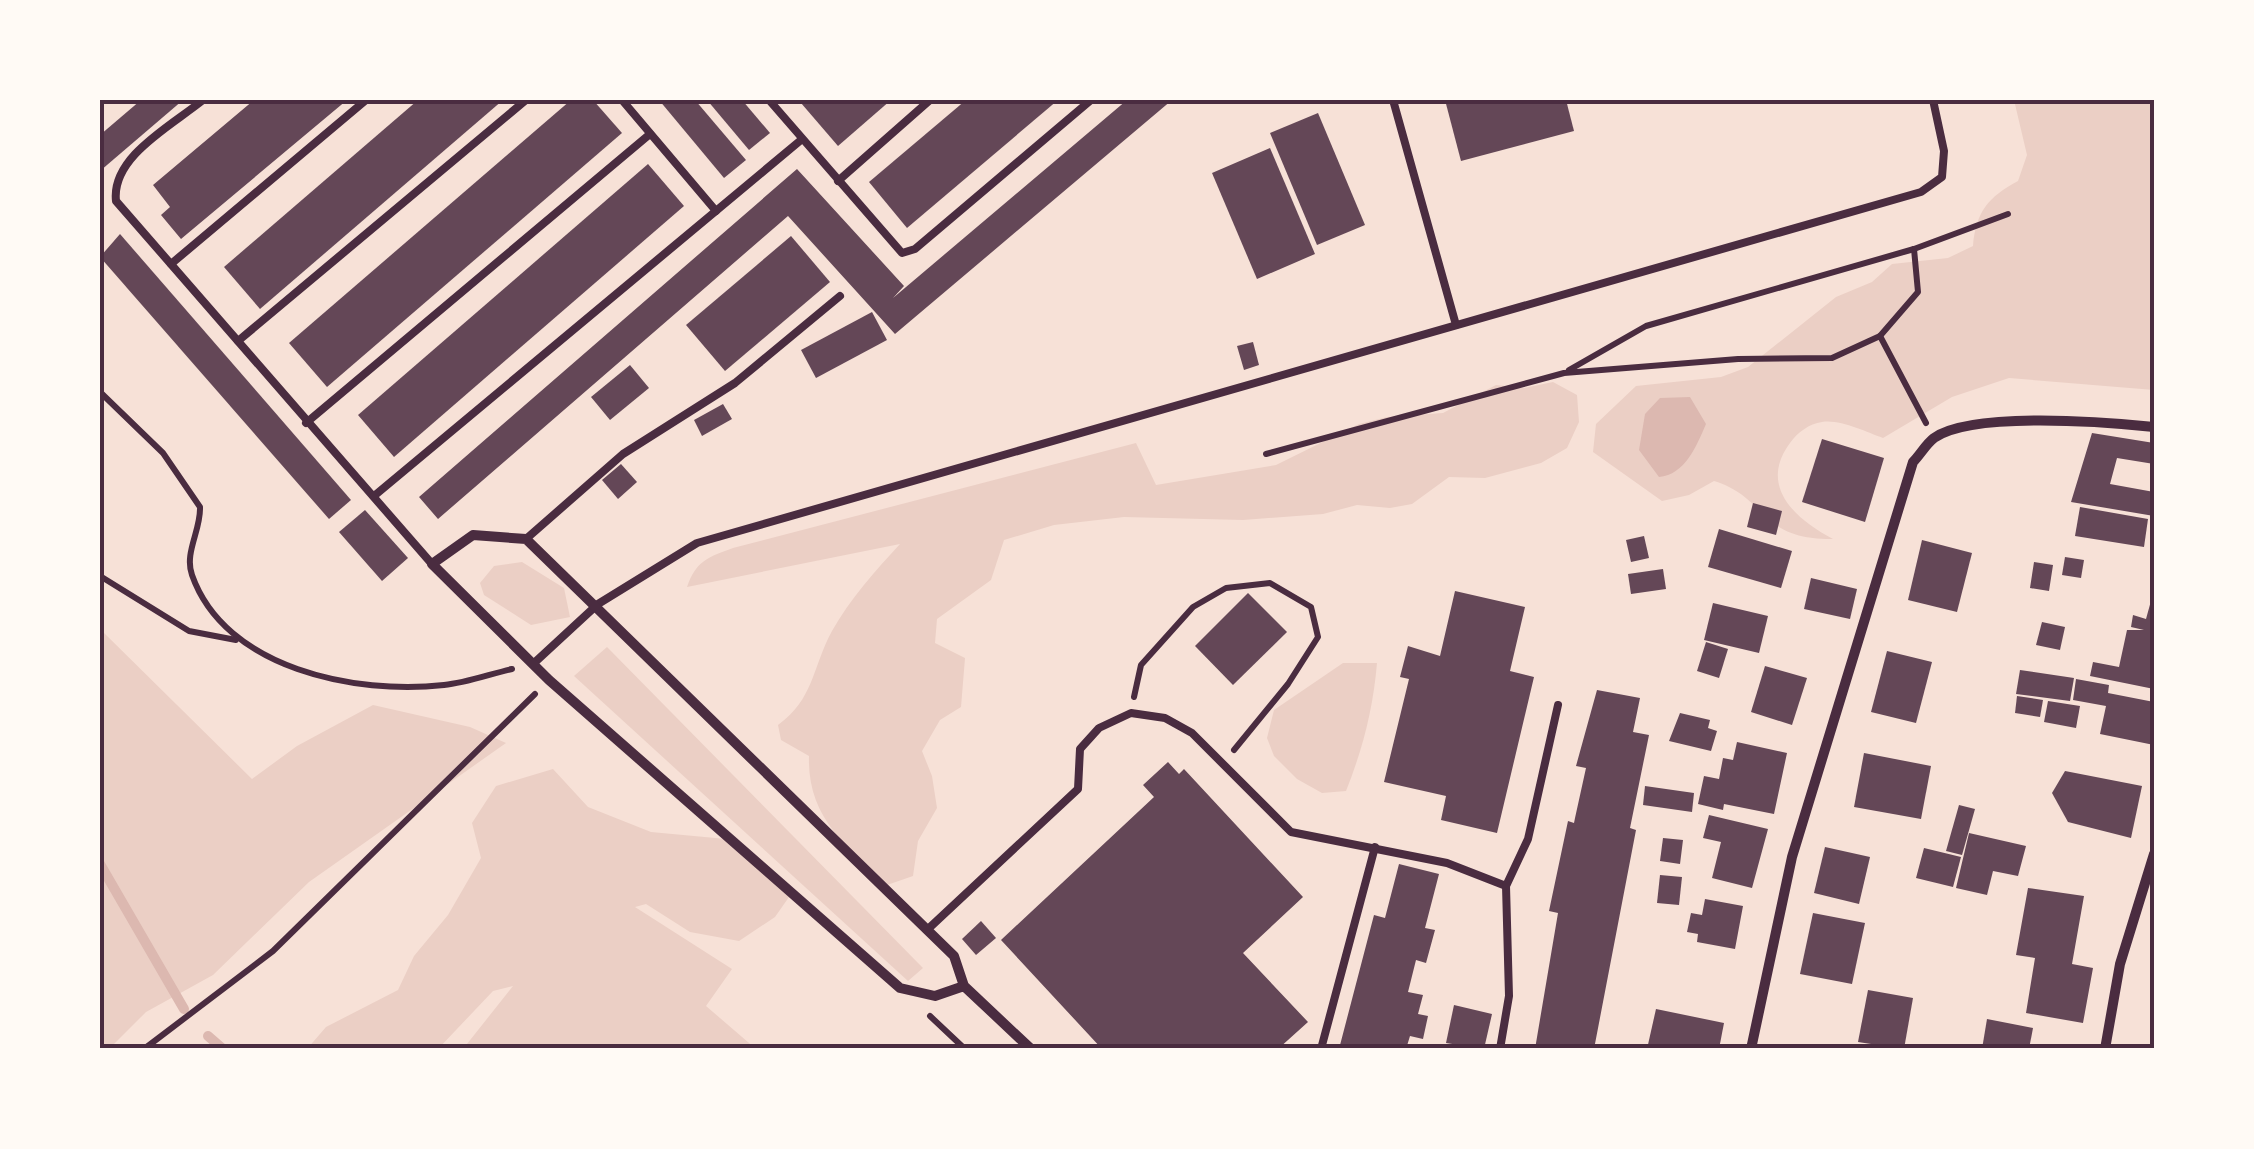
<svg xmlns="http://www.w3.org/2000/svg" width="2254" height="1149" font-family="Arial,sans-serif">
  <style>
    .green { fill: #ebcfc5 }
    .water { fill: #dcb8b0 }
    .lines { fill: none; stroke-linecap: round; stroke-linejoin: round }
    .stream { stroke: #dcb8b0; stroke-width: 10 }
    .building { fill: #644757 }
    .path { stroke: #4a2c40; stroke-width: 6 }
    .service { stroke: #4a2c40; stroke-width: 8 }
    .minor { stroke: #4a2c40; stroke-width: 10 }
    .neatline { fill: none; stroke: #4a2c40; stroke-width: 4 }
  </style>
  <rect width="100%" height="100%" fill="#f7e1d7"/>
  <!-- green -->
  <g class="green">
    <path d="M2014 100H2154V390L2009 378 1952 397 1883 438C1866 432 1840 419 1822 422 1809 424 1798 432 1790 443 1758 486 1795 519 1833 539 1758 540 1769 498 1714 481L1689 495 1662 501 1593 452 1596 424 1636 386 1721 377 1748 367 1836 297 1872 282 1892 264 1948 258 1973 246C1976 212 1988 197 2018 181L2027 155Z"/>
    <path d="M1553 382 1577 395 1579 422 1567 448 1541 463 1485 478 1449 477 1412 504 1390 508 1357 505 1323 514 1243 520 1124 517 1054 525 1004 540 991 580 937 619 935 643 965 658 961 707 940 720 922 751 932 776 937 808 918 841 913 876 887 885C846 846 807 817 809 756L781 740 778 725C814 699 812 668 832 631 850 599 876 570 900 544L687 587C696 561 708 557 733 548L1136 443 1156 485 1276 465 1359 424 1387 417 1443 413 1496 385 1524 388Z"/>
    <path d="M522 562 564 588 570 617 531 625 484 595 480 583 494 566Z"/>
    <path d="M100 629 252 779 297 746 373 705 470 727 506 743 309 882 213 975 146 1012 109 1049H100Z"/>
    <path d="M607 647 923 968 908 981 574 676Z"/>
    <path d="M1343 663H1377C1373 709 1363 748 1346 791L1322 793 1297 779 1274 756 1267 738 1274 710Z"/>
    <path d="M553 769 588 807 651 832 726 839 789 897 775 917 739 941 690 932 646 904 635 907 732 969 706 1006 756 1049H463L513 986 493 991 438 1049H307L326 1027 398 990 414 956 448 915 481 858 472 823 496 786Z"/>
  </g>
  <!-- water -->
  <path class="water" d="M1690 397 1706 424C1697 445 1685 475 1659 477L1639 450 1645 414 1660 398Z"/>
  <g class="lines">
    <!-- stream -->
    <g class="stream">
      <path d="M100 864 184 1009"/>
      <path d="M208 1036 223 1049"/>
    </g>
  </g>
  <!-- building -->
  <g class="building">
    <path d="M141 100H183L100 171V135Z"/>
    <path d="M254 100H347L181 239 161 215 170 207 153 185Z"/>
    <path d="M418 100H503L260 309 224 267Z"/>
    <path d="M571 100H593L622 133 327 387 289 343Z"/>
    <path d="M659 100H695L746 160 724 178Z"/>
    <path d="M707 100H742L770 133 749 150Z"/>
    <path d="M805 100H891L838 146 801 103Z"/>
    <path d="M966 100H1058L907 228 869 182Z"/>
    <path d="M1127 100H1172L895 334 788 216 438 519 419 497 797 169 904 286 893 298Z"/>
    <path d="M1445 100H1566L1574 131 1461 161Z"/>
    <path d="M1318 113 1365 225 1317 245 1270 133Z"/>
    <path d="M1270 148 1315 254 1257 279 1212 173Z"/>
    <path d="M648 164 684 206 394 457 358 415Z"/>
    <path d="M120 234 351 500 329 519 100 257Z"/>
    <path d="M791 236 830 282 725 371 686 325Z"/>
    <path d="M872 312 887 340 816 378 801 350Z"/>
    <path d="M1253 342 1259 365 1244 370 1237 346Z"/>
    <path d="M630 365 649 388 610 420 591 397Z"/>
    <path d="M723 404 732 419 702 436 694 420Z"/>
    <path d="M2092 433 2154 443V464L2117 458 2110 484 2154 492V516L2071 502Z"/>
    <path d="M1822 439 1884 458 1865 522 1802 502Z"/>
    <path d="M621 464 637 482 618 499 602 480Z"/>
    <path d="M1753 503 1782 511 1776 535 1747 527Z"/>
    <path d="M2080 507 2148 519 2144 547 2075 536Z"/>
    <path d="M365 510 408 558 382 581 339 532Z"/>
    <path d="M1719 529 1792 551 1781 588 1708 567Z"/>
    <path d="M1644 536 1649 558 1631 562 1626 540Z"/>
    <path d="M1922 540 1972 553 1957 612 1908 600Z"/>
    <path d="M2065 557 2084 560 2081 578 2062 575Z"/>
    <path d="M2034 562 2053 565 2049 591 2030 588Z"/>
    <path d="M1663 569 1666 589 1631 594 1628 574Z"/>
    <path d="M1811 578 1857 589 1850 619 1804 609Z"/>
    <path d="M2154 590V689L2090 676 2093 662 2119 667 2127 630H2144L2131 627 2133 615 2146 619Z"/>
    <path d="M1455 591 1525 607 1510 671 1534 677 1497 833 1441 820 1446 796 1384 782 1409 679 1400 677 1408 646 1440 656Z"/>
    <path d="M1248 593 1287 632 1233 685 1195 646Z"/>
    <path d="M1713 603 1768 616 1759 653 1704 640Z"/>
    <path d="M2042 622 2065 627 2060 650 2036 645Z"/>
    <path d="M1706 642 1728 649 1719 678 1697 671Z"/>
    <path d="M1887 651 1932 662 1916 723 1871 712Z"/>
    <path d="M1765 666 1807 678 1792 725 1751 712Z"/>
    <path d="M2020 670 2074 678 2070 701 2016 694Z"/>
    <path d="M2076 679 2109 685 2108 693 2154 702V745L2100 734 2106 706 2073 700Z"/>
    <path d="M1597 690 1640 698 1633 732 1649 735 1630 828 1636 830 1594 1049H1535L1558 913 1549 911 1568 821 1574 823 1575 818 1586 768 1576 766Z"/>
    <path d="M2017 696 2043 700 2040 717 2015 713Z"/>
    <path d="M2048 701 2080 706 2076 728 2044 722Z"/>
    <path d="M1680 713 1710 720 1708 728 1717 731 1711 751 1669 741Z"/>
    <path d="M1737 742 1787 753 1774 814 1724 804 1723 810 1698 804 1704 776 1719 779 1723 758 1733 760Z"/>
    <path d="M1864 753 1931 766 1921 819 1854 807Z"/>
    <path d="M1168 762 1179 774 1184 769 1303 897 1243 953 1308 1022 1278 1049H1102L1001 940 1154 797 1143 785Z"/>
    <path d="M2065 771 2142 786 2131 838 2068 822 2052 793Z"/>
    <path d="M1645 786 1694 793 1692 812 1643 805Z"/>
    <path d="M1959 805 1975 809 1962 855 1946 851Z"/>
    <path d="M1709 815 1768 829 1752 888 1712 878 1721 842 1703 838Z"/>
    <path d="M1969 833 2026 846 2018 876 1993 871 1987 895 1956 888Z"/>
    <path d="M1663 838 1683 840 1680 864 1660 861Z"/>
    <path d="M1825 847 1870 857 1859 904 1814 893Z"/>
    <path d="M1924 848 1961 857 1953 887 1916 878Z"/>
    <path d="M1399 864 1439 874 1425 928 1435 930 1426 963 1416 960 1408 992 1423 995 1418 1014 1428 1016 1423 1039 1410 1036 1406 1049H1339L1374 915 1385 918Z"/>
    <path d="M1660 875 1682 877 1679 905 1657 903Z"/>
    <path d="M2028 888 2084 896 2072 964 2093 968 2083 1023 2026 1013 2035 958 2016 955Z"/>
    <path d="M1705 899 1743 906 1735 949 1697 942 1698 934 1687 932 1691 913 1702 915Z"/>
    <path d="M1813 913 1865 923 1852 984 1800 974Z"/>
    <path d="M981 921 996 938 976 955 962 939Z"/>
    <path d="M1868 990 1913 998 1904 1049 1858 1042Z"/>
    <path d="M1454 1005 1492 1014 1484 1049 1446 1043Z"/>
    <path d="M1656 1009 1724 1023 1719 1049H1647Z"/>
    <path d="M1987 1019 2033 1028 2029 1049H1982Z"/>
  </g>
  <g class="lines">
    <!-- path -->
    <g class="path">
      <path d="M1880 336 1918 292 1914 249"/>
      <path d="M1569 370 1646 326 1914 249 2008 214"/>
      <path d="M100 392 163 453 200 507C201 530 184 553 192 575 225 669 356 695 444 685 466 683 490 674 512 669"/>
      <path d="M1266 454 1564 373 1738 359 1832 358 1880 336 1926 423"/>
      <path d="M100 576 189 631 236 640"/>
      <path d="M1134 697 1141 665 1193 607 1226 588 1270 583 1311 607 1318 637 1288 684 1234 750"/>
      <path d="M930 1016 965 1049"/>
      <path d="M144 1049 273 951 535 694"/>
    </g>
    <!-- service -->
    <g class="service">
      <path d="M203 100C171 126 111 157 116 201L432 564"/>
      <path d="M622 100 716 211"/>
      <path d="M769 100 902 253 915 249 1091 100"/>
      <path d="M1393 100 1456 325"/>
      <path d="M838 181 930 100"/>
      <path d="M171 264 366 100"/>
      <path d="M238 341 526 100"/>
      <path d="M306 423 650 134"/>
      <path d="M374 496 801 140"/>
      <path d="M526 539 623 454 735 383 840 296"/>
      <path d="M533 664 598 604 697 543 1921 192 1942 177 1944 151 1933 100"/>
      <path d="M927 930 1078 789 1080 749 1099 728 1131 713 1165 718 1192 733 1291 832 1447 863 1506 886"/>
      <path d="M1321 1049 1375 847"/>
      <path d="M1500 1049 1509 996 1506 886 1528 839 1558 705"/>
    </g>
    <!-- minor -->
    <g class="minor">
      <path d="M964 986 935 996 900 988 549 680 432 564 473 535 526 539 954 956 964 986 1031 1049"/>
      <path d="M1751 1049 1792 857 1913 462C1920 455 1926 444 1934 438 1972 411 2106 422 2154 427"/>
      <path d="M2105 1049 2120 964 2154 854"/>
    </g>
  </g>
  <!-- border -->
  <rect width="2254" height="1149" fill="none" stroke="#fffaf5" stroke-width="205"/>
  <rect x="102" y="102" width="2050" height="944" class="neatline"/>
</svg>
